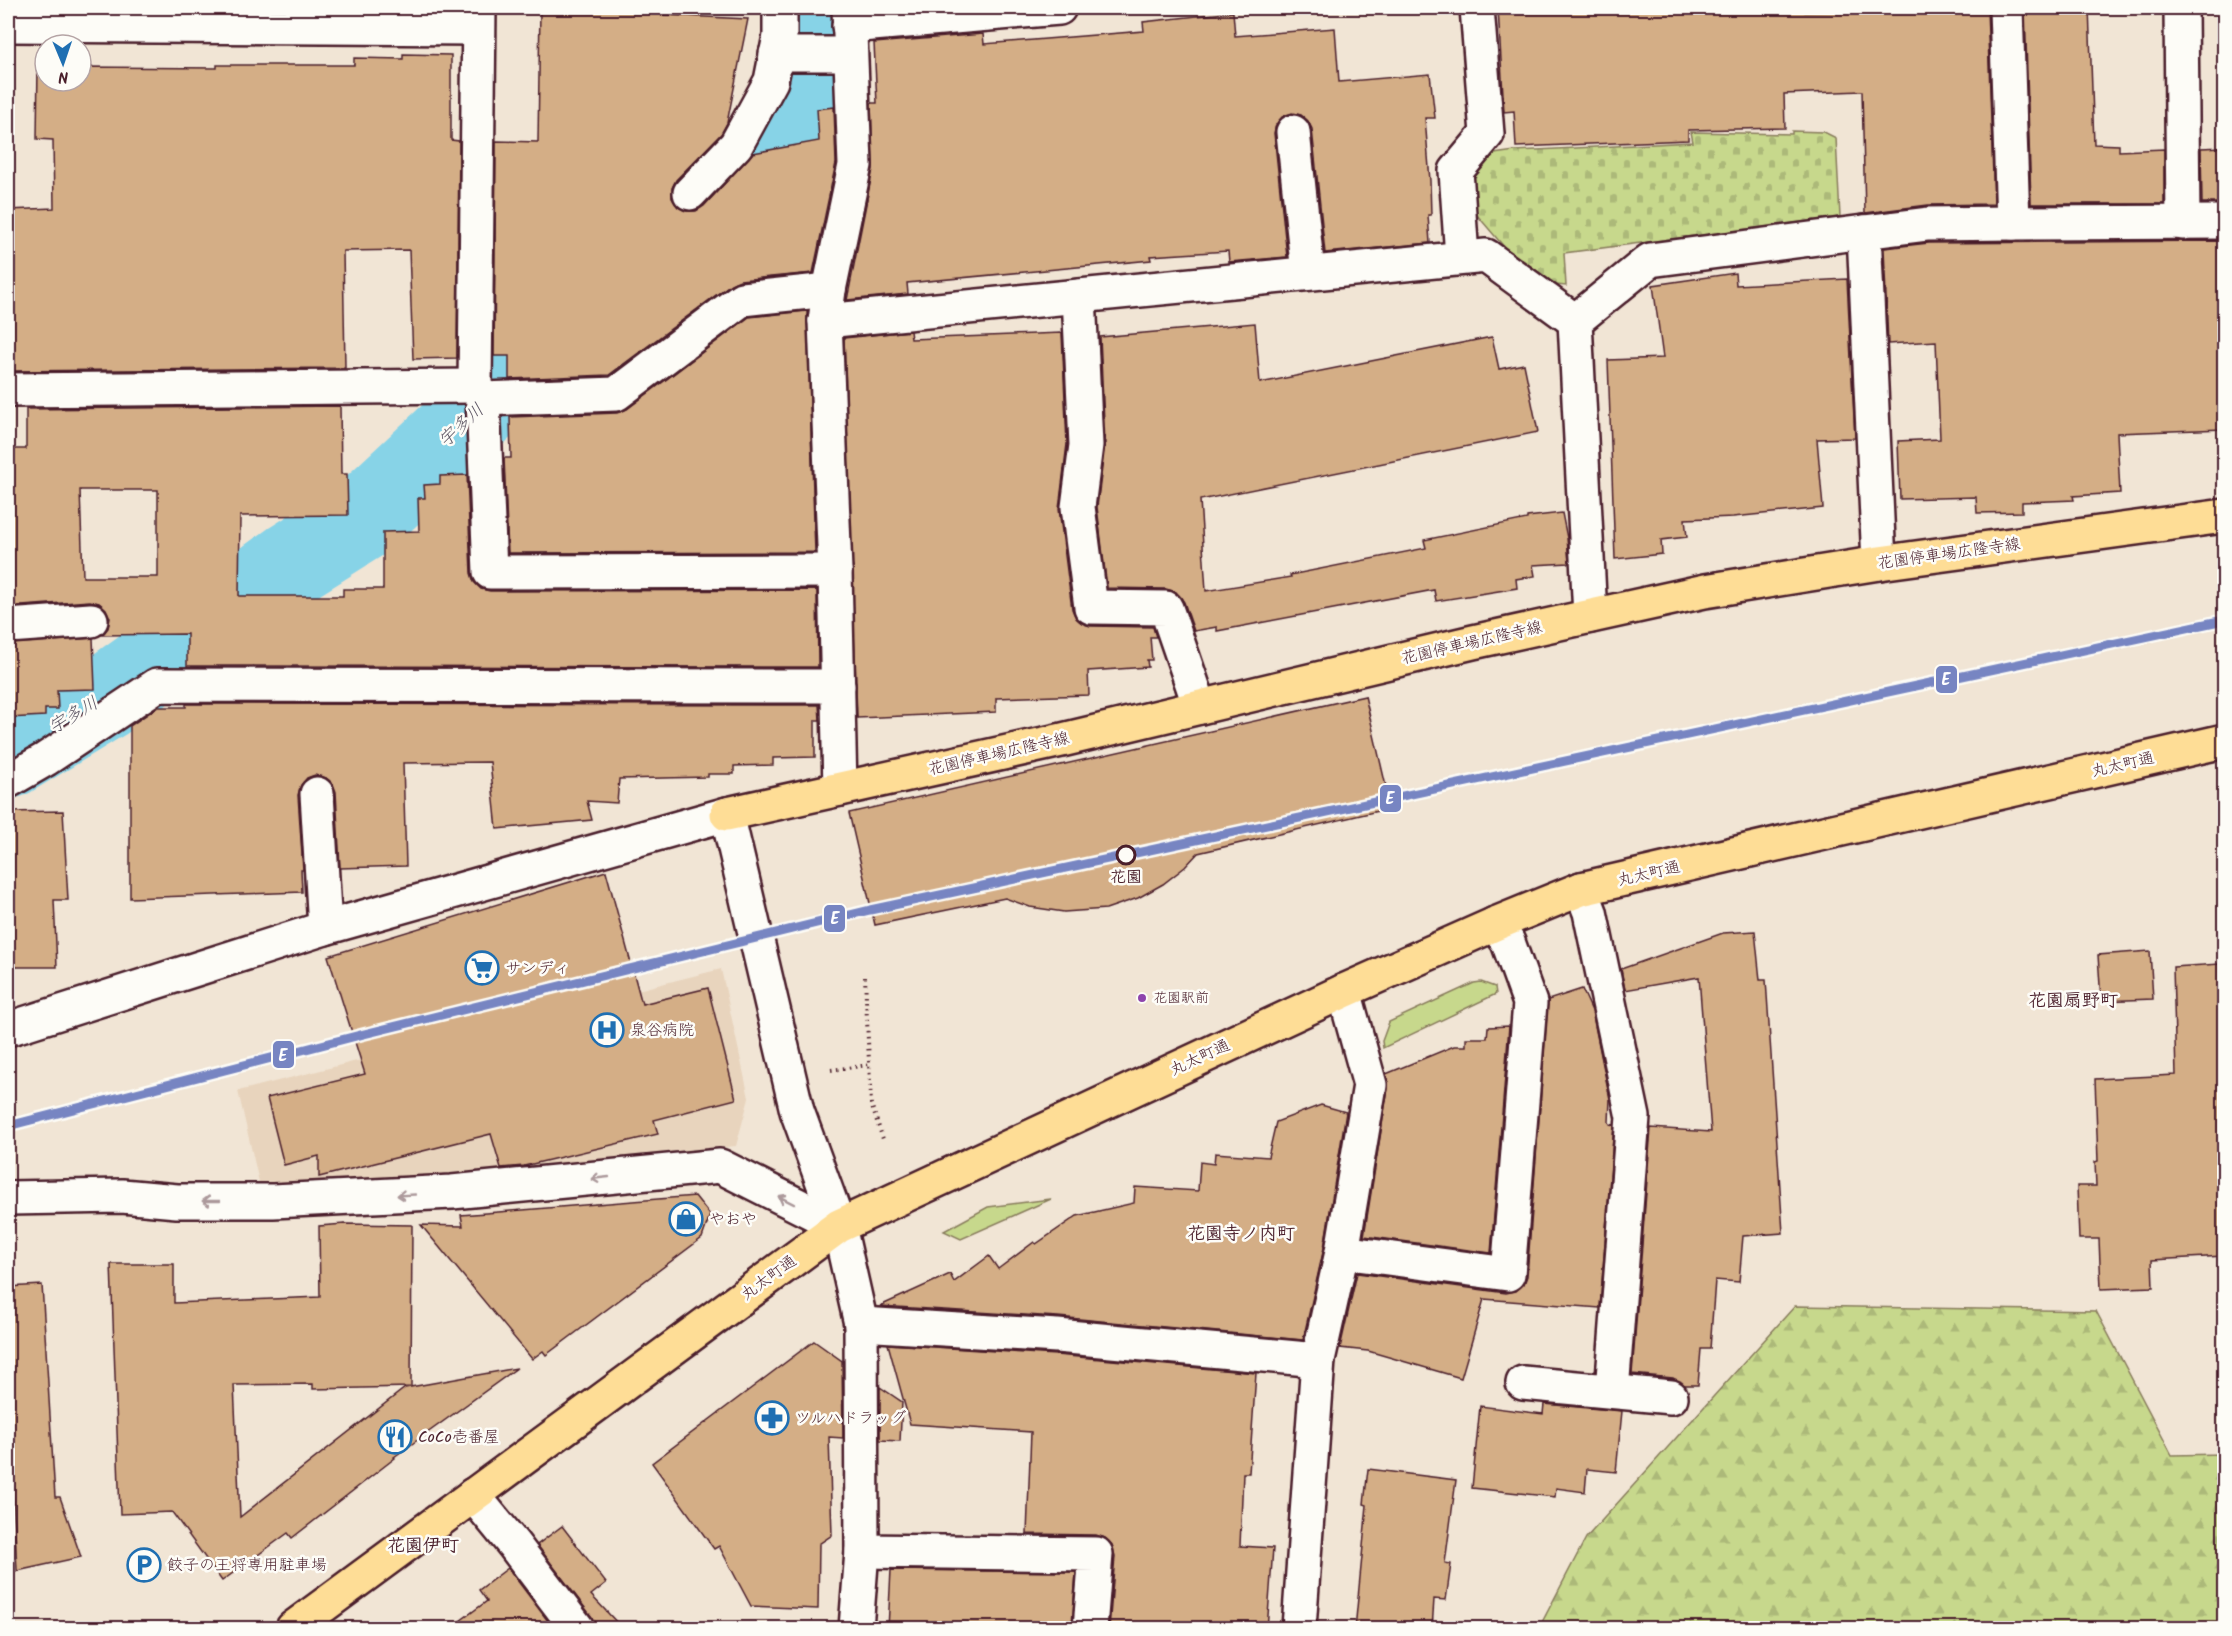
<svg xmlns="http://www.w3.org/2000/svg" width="2232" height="1636" font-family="Kalam,'Klee One',sans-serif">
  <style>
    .built { fill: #e8d4bd }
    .green { fill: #c7d88c; stroke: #887c5c; stroke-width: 1.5 }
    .forest { fill: url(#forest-firs); stroke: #887c5c; stroke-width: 1.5 }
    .cemetery { fill: url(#cemetery-stones); stroke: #887c5c; stroke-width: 1.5 }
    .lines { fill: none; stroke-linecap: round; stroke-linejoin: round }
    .river { stroke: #87d3e7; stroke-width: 84 }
    .building { fill: #d4ae86; stroke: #4a1f2b; stroke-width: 1.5; fill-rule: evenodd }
    .minor-casing { stroke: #4a1f2b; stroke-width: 38 }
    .major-casing { stroke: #4a1f2b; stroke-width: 38 }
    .path { stroke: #4a1f2b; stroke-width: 4; stroke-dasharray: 1.5 4.5; stroke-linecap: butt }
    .minor { stroke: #fdfcf7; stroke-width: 33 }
    .major { stroke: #fedd96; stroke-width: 33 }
    .rail-1-casing { stroke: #fdfcf7; stroke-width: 14 }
    .rail-1 { stroke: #7785c2; stroke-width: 9 }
    .oneway { stroke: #ac999b }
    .stop-dot { fill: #fdfcf7; stroke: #4a1f2b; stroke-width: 3 }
    .bus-dot { fill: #8e44ad; stroke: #fdfcf7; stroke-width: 2 }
    .labels { text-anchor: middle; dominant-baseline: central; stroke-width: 5; stroke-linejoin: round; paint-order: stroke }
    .bus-label { font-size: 14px; fill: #4a1f2b; stroke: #fdfcf7; text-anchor: start }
    .street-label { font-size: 16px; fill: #4a1f2b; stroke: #fdfcf7 }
    .stop-label { font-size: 16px; font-weight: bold; fill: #4a1f2b; stroke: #fdfcf7 }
    .poi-label { font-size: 16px; fill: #4a1f2b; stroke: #fdfcf7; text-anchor: start }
    .water-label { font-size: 18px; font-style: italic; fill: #5c5563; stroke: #fdfcf7 }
    .neighbourhood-label { font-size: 18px; font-weight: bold; fill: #4a1f2b; stroke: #fdfcf7 }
    .line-badge { stroke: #fdfcf7; stroke-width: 2 }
    .badge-label { font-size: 16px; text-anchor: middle; font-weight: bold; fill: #fff }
  </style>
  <defs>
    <pattern id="forest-firs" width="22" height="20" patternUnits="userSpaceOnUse" patternTransform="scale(1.5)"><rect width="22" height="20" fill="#c7d88c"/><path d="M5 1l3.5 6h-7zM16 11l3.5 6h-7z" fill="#acb979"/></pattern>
    <pattern id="cemetery-stones" width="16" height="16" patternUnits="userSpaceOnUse" patternTransform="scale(1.5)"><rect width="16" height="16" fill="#c7d88c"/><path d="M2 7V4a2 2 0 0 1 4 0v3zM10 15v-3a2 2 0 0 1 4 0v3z" fill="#acb979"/></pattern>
  </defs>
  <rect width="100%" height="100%" fill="#f1e5d5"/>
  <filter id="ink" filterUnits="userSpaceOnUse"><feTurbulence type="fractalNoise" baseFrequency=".0167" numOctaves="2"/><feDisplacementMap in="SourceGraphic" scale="12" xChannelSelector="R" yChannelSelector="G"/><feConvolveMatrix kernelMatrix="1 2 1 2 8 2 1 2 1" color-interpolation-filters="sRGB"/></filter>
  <g filter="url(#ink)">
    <!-- built -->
    <path class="built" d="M721 969 749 1098 736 1146 566 1164 411 1177 329 1182H259L238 1091Z"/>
    <!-- green -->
    <g class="green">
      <path d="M1481 982 1495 987 1496 994 1383 1048 1382 1041 1389 1022 1474 983Z"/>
      <path d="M1051 1199 961 1239 944 1231 988 1207Z"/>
    </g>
    <!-- forest -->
    <path class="forest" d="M1795 1306 2096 1311 2172 1455 2224 1454V1628H1539L1586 1538Z"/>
    <!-- cemetery -->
    <path class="cemetery" d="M1792 131 1824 132 1836 138 1840 217 1564 253 1566 286 1535 283 1471 208V172L1487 155 1515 151 1693 142 1691 132 1792 134Z"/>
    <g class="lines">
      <!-- river -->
      <path class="river" d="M8 757 103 699 292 563 362 519 512 379 590 320 769 151 800 84 811 22V8"/>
    </g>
    <!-- building -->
    <g class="building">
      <path d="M540 8H666L664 15 748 19 727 123 721 134 676 180 672 188V198L678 207 686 211H696L704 206 753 153 819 141 817 109 834 107 836 163 813 273 740 280 731 284 609 375 509 379V356H494L496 141 538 142Z"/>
      <path d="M1498 8H1805V12L1987 8 1994 204 1928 205 1865 213 1862 91 1784 94 1785 128 1688 130V140L1516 147 1514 111 1504 112Z"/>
      <path d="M2025 8H2089L2094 144 2119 145V151L2164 149V204H2031Z"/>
      <path d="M1233 12 1235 36 1335 28 1339 82 1430 74 1435 118H1425L1430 181 1431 215H1428L1430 243 1325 253 1312 129 1308 121 1301 115 1292 113 1282 117 1276 125 1274 133 1287 257 1229 262 1228 251 1150 256 1151 260 907 283 908 294 847 300 873 169 871 103H877L874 43 983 34 984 44 1144 31 1143 22Z"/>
      <path d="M403 54 451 55V140L459 141 457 358 413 359 409 250 343 251 345 368 8 371V210L54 208 53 140 37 139 38 66H45V81H81V67L217 68V65H354V58L403 59Z"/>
      <path d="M2224 147V203H2202L2201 148Z"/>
      <path d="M2224 241V429L2117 433 2120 493 2073 496 2074 500 2022 502V512L1977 513 1976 497 1900 499 1898 441 1940 439 1936 341 1888 344 1884 248 1929 243Z"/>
      <path d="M1735 273 1736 285 1847 279 1855 438 1817 439 1823 508 1733 517 1685 519 1687 537 1661 540 1662 554 1615 559 1608 360 1663 358 1653 285Z"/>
      <path d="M807 311 815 552 508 553 504 458H511L510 417 617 413 627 409 749 317Z"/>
      <path d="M1255 323 1260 383 1492 337 1499 369 1524 364 1538 432 1200 500 1206 591 1291 577 1290 575 1426 548 1424 540 1527 519V517L1562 513 1567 538 1569 563 1533 565 1535 576 1516 579 1517 588 1436 601 1434 590 1217 631V627L1194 631 1184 602 1176 592 1166 589 1107 588 1097 507 1105 444 1100 337Z"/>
      <path d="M910 331 911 339 1062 333 1067 444 1059 509 1072 609 1076 618 1082 623 1090 626 1153 627 1156 637H1150L1152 660H1147L1148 667 1088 671 1089 695 996 698V712L857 718 844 338Z"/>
      <path d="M340 406 341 474H347L348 515 240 516 239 596H343V589H383V532L419 531 418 498H425L424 485 440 484V476L467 475 471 573 474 582 481 589 490 591 817 590 818 667 187 666V634L102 635 108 628 110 618 106 609 99 603 90 601 8 607V449H26V409ZM80 490H158V577H83Z"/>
      <path d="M93 638 95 689 57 690 58 709H45V716L8 718V644Z"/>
      <path d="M1365 696 1391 808 1198 853 1185 867 1163 884 1138 898 1106 909 1064 912 1030 907 1005 898 875 925 849 813Z"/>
      <path d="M186 704 819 705 820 720H815V757L773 758V765L734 766V774H708V777L619 779 617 803 587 801 592 820 497 829 490 762 403 763 406 866 340 868 336 792 333 784 326 778 315 775 307 778 301 785 298 795 303 870H301L302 892 130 898V726L158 707H186Z"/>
      <path d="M63 811 68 900H54L57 967H8V812Z"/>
      <path d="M606 871 642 1004 708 988 736 1099 654 1120 658 1134 524 1166 501 1168 491 1134 319 1177V1156L284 1165 267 1098 365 1074 328 956Z"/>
      <path d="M1755 931 1760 980H1766L1783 1233 1743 1236 1739 1282 1715 1280 1710 1349H1701L1698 1385H1684L1673 1378 1632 1374 1651 1128 1711 1132 1699 977 1625 990 1621 969 1723 933Z"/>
      <path d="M2150 951 2153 999 2101 1001 2098 955Z"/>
      <path d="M2220 964 2224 1027V1256L2152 1260 2153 1287 2101 1289 2099 1239H2079L2077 1186H2096L2095 1162 2098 1161 2095 1079 2176 1075 2173 967Z"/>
      <path d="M1582 989 1592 1011 1610 1099 1609 1122 1610 1124 1614 1125 1600 1308 1484 1299 1461 1378 1368 1351 1340 1348 1357 1273 1506 1293 1516 1291 1524 1284 1527 1276 1548 1000Z"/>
      <path d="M1509 1026 1491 1253 1364 1236 1388 1088 1386 1074 1454 1046H1466V1038H1487L1488 1027Z"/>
      <path d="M1321 1105 1346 1112 1324 1248 1303 1340 1058 1317 880 1306 950 1274 954 1282 989 1256 998 1269 1034 1242 1036 1244 1077 1216 1134 1203 1135 1187 1198 1191 1200 1162 1214 1164 1215 1153 1268 1157 1276 1122Z"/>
      <path d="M695 1196 710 1215 702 1238 546 1355 543 1351 532 1359 421 1225 463 1226 461 1215Z"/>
      <path d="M345 1224 412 1225 411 1387 313 1389V1384L234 1385 240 1517 405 1388 517 1368 394 1457 395 1458 292 1538 288 1533 222 1581 172 1512 120 1514 111 1264H174V1303L320 1297 319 1226Z"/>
      <path d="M42 1285 55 1497H60L81 1557 17 1571 12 1470H8V1287Z"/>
      <path d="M814 1341 842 1361 843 1438 829 1437 832 1535 819 1544 818 1609 751 1606 719 1546 714 1549 652 1463Z"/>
      <path d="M888 1344 1056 1355 1256 1373 1249 1473H1243L1240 1546 1273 1548 1267 1629H1109L1115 1556 1112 1545 1105 1538 1096 1535 1027 1534 1031 1432 910 1424Z"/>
      <path d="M880 1387 902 1402 900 1441 880 1440Z"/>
      <path d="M1544 1404 1622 1411 1616 1472 1587 1469 1585 1492 1556 1488 1555 1497 1472 1488 1480 1406 1543 1414Z"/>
      <path d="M1368 1469 1456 1480 1445 1563 1451 1564 1446 1600 1434 1599 1432 1629H1355L1367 1505 1364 1504Z"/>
      <path d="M562 1526 606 1583 591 1595 623 1629H595L592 1617 537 1545Z"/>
      <path d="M508 1568 554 1629H449L487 1601 479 1590Z"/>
      <path d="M891 1570 1076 1572 1072 1629H888Z"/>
    </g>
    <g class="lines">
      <defs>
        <g id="minor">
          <path d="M479 8 475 386 483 399 490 572 835 571"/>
          <path d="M2006 8 2013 223 2224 222"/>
          <path d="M2181 8 2183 223"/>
          <path d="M8 25 478 28"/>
          <path d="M849 26 1059 8"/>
          <path d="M776 54H850"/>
          <path d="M1293 132 1308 273"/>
          <path d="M690 193 736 145 771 81 780 36V8"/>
          <path d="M1462 257 1456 171 1487 134 1477 8"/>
          <path d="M1079 296 1086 445 1078 507 1091 607 1166 608 1200 707"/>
          <path d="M825 321 1486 256 1575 321"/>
          <path d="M8 390 475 386"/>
          <path d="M483 399 616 394 742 299 829 290"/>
          <path d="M1879 563 1864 232 1928 224 2013 223"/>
          <path d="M1590 616 1575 321 1650 260 1864 232"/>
          <path d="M8 626 91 620"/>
          <path d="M8 781 46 759 157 685 838 686"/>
          <path d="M840 789 835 571 825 321 829 290 855 165 849 8"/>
          <path d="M317 794 325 928"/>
          <path d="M1581 889 1590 912 1633 1117 1612 1391"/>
          <path d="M8 1029 325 928 727 814 797 1111 839 1226 861 1324 862 1551 856 1628"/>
          <path d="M8 1198 122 1196 177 1201H273L452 1192 720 1166 839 1226"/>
          <path d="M1342 1252 1508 1274 1530 1003 1508 942 1495 924"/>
          <path d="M861 1324 1057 1336 1318 1360"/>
          <path d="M1523 1383 1671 1397"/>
          <path d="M473 1495 514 1545 577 1628"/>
          <path d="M862 1551 1096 1554 1090 1628"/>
          <path d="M1299 1628 1318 1360 1342 1252 1370 1085 1344 991"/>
        </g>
        <g id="major">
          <path d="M727 814 1062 740 1473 642 1705 591 1879 563 2224 516"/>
          <path d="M293 1628 839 1226 1344 991 1495 924 1581 889 2224 741"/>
        </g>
      </defs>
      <!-- minor casing -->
      <use href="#minor" class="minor-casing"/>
      <!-- major casing -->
      <use href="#major" class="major-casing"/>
      <!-- path -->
      <g class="path">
        <path d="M865 977 871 1104 884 1142"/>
        <path d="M831 1070 869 1065"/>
      </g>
      <!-- minor -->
      <use href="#minor" class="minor"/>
      <!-- major -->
      <use href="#major" class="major"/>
      <defs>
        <path id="rail-1" d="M8 1126 364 1034 870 910 2224 620"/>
      </defs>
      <!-- rail-1 casing -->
      <use href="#rail-1" class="rail-1-casing"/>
      <!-- rail-1 -->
      <use href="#rail-1" class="rail-1"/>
    </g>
    <!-- one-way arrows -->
    <defs><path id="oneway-shaft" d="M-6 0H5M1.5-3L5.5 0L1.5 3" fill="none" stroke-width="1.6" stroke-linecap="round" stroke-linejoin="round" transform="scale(1.5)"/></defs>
    <g class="oneway">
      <use href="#oneway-shaft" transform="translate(600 1178) rotate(174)"/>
      <use href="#oneway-shaft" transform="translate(406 1195) rotate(177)"/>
      <use href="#oneway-shaft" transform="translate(786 1200) rotate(-153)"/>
      <use href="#oneway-shaft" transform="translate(211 1201) rotate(180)"/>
    </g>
  </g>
  <!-- icons -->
  <defs>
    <symbol id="supermarket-ring" viewBox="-11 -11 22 22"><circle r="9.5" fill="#fdfcf7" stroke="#1f6fb2" stroke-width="1.5"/><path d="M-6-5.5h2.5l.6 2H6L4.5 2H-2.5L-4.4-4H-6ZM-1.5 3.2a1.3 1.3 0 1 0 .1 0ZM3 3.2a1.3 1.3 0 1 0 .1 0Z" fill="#1f6fb2"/></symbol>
    <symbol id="hospital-ring" viewBox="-11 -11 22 22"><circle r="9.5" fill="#fdfcf7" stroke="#1f6fb2" stroke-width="1.5"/><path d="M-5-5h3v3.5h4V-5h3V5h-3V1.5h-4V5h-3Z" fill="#1f6fb2"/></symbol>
    <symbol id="shop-ring" viewBox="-11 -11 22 22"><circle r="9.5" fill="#fdfcf7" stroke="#1f6fb2" stroke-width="1.5"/><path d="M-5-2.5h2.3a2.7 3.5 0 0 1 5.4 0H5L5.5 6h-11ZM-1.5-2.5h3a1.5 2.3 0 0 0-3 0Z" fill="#1f6fb2"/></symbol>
    <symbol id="pharmacy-ring" viewBox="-11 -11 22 22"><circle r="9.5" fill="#fdfcf7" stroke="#1f6fb2" stroke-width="1.5"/><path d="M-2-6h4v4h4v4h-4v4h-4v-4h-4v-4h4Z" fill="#1f6fb2"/></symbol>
    <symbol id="restaurant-ring" viewBox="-11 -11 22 22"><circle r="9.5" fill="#fdfcf7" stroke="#1f6fb2" stroke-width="1.5"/><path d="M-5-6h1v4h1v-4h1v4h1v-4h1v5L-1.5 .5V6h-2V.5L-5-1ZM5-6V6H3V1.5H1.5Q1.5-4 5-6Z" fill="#1f6fb2"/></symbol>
    <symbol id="parking-ring" viewBox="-11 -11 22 22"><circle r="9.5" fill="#fdfcf7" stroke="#1f6fb2" stroke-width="1.5"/><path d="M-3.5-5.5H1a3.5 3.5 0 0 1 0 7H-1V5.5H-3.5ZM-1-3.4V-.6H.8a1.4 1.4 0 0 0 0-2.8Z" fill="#1f6fb2"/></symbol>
  </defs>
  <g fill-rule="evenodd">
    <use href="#supermarket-ring" x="463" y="949" width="38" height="38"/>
    <use href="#hospital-ring" x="588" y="1011" width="38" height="38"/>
    <use href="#shop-ring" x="667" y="1200" width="38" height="38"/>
    <use href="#pharmacy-ring" x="753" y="1399" width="38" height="38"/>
    <use href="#restaurant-ring" x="376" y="1418" width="38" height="38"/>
    <use href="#parking-ring" x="125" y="1546" width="38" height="38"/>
  </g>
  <!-- markers -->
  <circle class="stop-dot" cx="1126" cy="855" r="9"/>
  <circle class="bus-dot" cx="1142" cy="998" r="5"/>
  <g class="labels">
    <!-- bus labels -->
    <g class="bus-label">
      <text x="1153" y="998">花園駅前</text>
    </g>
    <!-- street labels -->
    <g class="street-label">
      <text transform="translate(1949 554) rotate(-8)">花園停車場広隆寺線</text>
      <text transform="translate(1472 643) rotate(-13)">花園停車場広隆寺線</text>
      <text transform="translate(999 754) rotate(-13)">花園停車場広隆寺線</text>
      <text transform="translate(2123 765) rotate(-13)">丸太町通</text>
      <text transform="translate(1649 874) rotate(-13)">丸太町通</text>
      <text transform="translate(1200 1058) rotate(-25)">丸太町通</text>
      <text transform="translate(769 1278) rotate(-36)">丸太町通</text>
    </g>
    <!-- stop labels -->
    <g class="stop-label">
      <text x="1126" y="877">花園</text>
    </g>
    <!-- poi labels -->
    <g class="poi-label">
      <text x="505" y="968">サンディ</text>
      <text x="630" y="1030">泉谷病院</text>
      <text x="709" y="1219">やおや</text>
      <text x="795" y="1418">ツルハドラッグ</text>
      <text x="418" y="1437">CoCo壱番屋</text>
      <text x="167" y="1565">餃子の王将専用駐車場</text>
    </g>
    <!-- water labels -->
    <g class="water-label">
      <text transform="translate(462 426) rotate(-43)">宇多川</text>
      <text transform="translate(74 716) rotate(-31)">宇多川</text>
    </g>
    <!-- neighbourhood labels -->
    <g class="neighbourhood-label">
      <text x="2073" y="1001">花園扇野町</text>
      <text x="1241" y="1234">花園寺ノ内町</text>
      <text x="423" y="1546">花園伊町</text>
    </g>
  </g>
  <g class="line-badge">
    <rect x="1935" y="665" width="23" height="29" rx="6" fill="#7785c2"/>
    <rect x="1379" y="784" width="23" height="29" rx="6" fill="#7785c2"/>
    <rect x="823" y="904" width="23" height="29" rx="6" fill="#7785c2"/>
    <rect x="272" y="1040" width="23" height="29" rx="6" fill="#7785c2"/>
  </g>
  <g class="badge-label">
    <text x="1946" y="685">E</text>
    <text x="1390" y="804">E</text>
    <text x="835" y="924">E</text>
    <text x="283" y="1061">E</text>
  </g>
  <!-- margin -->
  <rect width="2232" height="1636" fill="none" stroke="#fdfcf7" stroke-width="30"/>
  <rect x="15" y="15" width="2202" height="1606" fill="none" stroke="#4a1f2b" stroke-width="2" filter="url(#ink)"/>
  <!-- north arrow -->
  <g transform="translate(63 63) rotate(178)"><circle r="28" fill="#fdfcf7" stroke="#b5a4a5" stroke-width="1.5"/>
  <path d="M0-4.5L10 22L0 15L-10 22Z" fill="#1f6fb2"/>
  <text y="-9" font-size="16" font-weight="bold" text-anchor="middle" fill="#4a1f2b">N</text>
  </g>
</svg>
